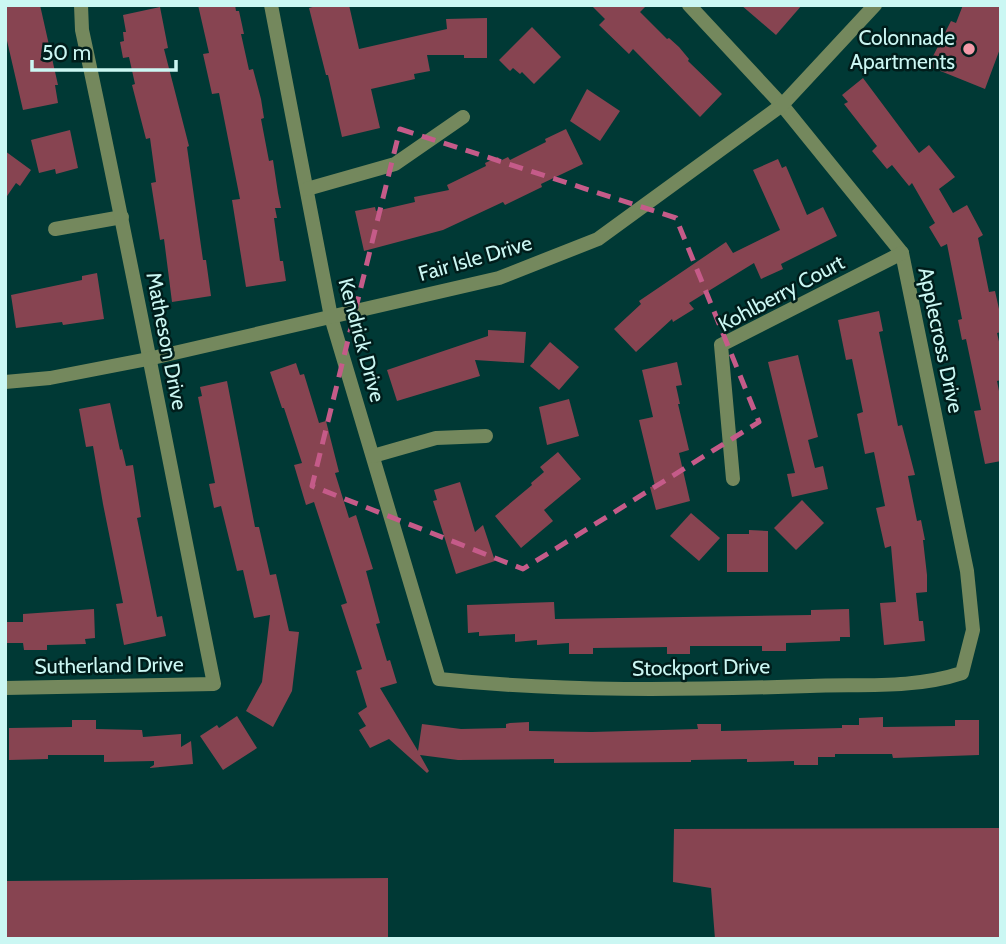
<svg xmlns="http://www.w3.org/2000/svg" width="1006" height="944" font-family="Cabin,sans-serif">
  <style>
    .building { fill: #874451 }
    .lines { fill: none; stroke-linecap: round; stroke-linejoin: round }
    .minor { stroke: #74885d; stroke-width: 14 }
    .tertiary { stroke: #74885d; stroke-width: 14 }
    .marked { fill: none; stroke: #c55b89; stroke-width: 5; stroke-dasharray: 14 9; stroke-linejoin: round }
    .poi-dot { fill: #f39aa9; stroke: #001d1b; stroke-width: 2.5 }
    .labels { text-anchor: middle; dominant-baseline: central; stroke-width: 5; stroke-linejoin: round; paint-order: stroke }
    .poi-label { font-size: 21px; fill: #cbf7f3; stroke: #001d1b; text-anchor: end }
    .street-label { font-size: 21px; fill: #cbf7f3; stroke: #001d1b }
  </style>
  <rect width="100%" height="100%" fill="#003935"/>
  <!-- building -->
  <g class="building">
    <path d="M5 5H40L58 85H55L58 103 23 110 5 32Z"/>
    <path d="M198 5H235L236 11H239L244 34H241L249 70 253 69 261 99 264 118 261 119 269 161 273 160 278 193 281 208H275L277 218H274L280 261H283L286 281 246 287 232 200 240 199 219 93 212 94 203 54 209 53Z"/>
    <path d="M320 5H349L359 49 447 29 446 19 487 18V58H464V55H427L430 71 414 74 415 79 371 89 380 128 342 137 328 75H326L309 8Z"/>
    <path d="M591 5H647L640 12 667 39 669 38 679 47 689 59 688 61 722 94 700 117 633 49 629 54 599 25 605 19Z"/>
    <path d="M741 5H802L776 35Z"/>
    <path d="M963 5H1001V46L985 89 933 68 930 62 951 21 956 23Z"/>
    <path d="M160 7 168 48 164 49 189 146 187 147 203 260H206L211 296 172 302 164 239 160 240 151 183 156 182 150 138 146 139 132 85 135 84 129 57 123 58 120 42 124 41 123 32H126L123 15Z"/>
    <path d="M532 27 561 57 534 84 522 72 520 74 513 68 510 71 499 60Z"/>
    <path d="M863 78 919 153 929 145 955 177 939 189 953 213 967 205 983 235 978 238 989 292 995 291 1001 318V332L997 333 1001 350V380L997 381 1001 401V461L985 464 974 411 981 410 966 339 962 340 958 320 962 319 947 244 941 247 929 227 935 223 912 183 909 186 892 165 887 169 872 151 877 146 844 104 848 102 842 95Z"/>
    <path d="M587 89 620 111 600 141 570 121Z"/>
    <path d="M566 129 583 164 541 184 542 187 505 205 503 202 443 230 364 251 355 211 375 207 376 211 415 202 414 197 449 190 447 185 486 166 485 163 498 157 500 161 508 157 510 160 546 142 545 139Z"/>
    <path d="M70 130 78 168 56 174 55 169 39 173 31 140Z"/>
    <path d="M5 151 31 170 20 186 16 183 5 199Z"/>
    <path d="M778 159 782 168 786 166 807 215 823 207 837 236 781 264 783 269 761 279 754 263 689 303 694 309 673 322 672 319 636 352 614 329 641 304 639 301 726 242 733 253 780 230 753 170Z"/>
    <path d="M97 273 104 319 63 325 62 322 16 328 11 295 82 280V276Z"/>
    <path d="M879 311 883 331 879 332 898 426 902 425 915 475 908 476 917 521 921 520 925 540H923L927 575V592L916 593 919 621H923L925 641 884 645 880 603 896 602 891 546 885 548 876 508 885 506 874 452 865 454 857 414 863 412 852 359 846 360 838 320Z"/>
    <path d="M488 330 526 332 524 363 475 360 480 376 397 401 387 370 488 336Z"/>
    <path d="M550 342 579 367 559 390 530 366Z"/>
    <path d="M798 355 818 437 808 440 815 468 823 466 828 489 792 497 787 474 795 473 768 362Z"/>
    <path d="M677 362 682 385 676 386 680 404H678L689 450 679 453 690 501 656 510 650 487 655 486 639 420 653 417 642 370Z"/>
    <path d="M296 363 300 375 304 374 319 423 326 421 339 472 335 473 349 518 356 515 373 569 366 571 380 623 376 624 387 661 390 660 397 683 380 688 418 751 422 724 461 729 506 728V724L510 723 529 722V731L592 732 698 729 697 724H721V731L842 728V725H859V718L883 717V727L955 726V720H979V755L893 758 892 754H835V757H818V765H794V761L747 762V759L691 760V762L554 763V759L458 760 420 755 429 771 427 773 389 739 370 748 359 730 366 726 358 713 367 707 356 671 362 669 341 605 347 603 314 502 306 505 294 465 302 463 284 408H282L270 372Z"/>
    <path d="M227 381 255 527H259L270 575 276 574 289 631 299 632 292 691 273 727 246 711 262 682 270 615 254 618 243 570 237 571 221 506 214 508 209 484 215 483 198 397 202 396 200 387Z"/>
    <path d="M569 399 579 436 547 445 539 407Z"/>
    <path d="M110 403 120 450 122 449 126 466 133 465 141 517 137 518 157 617 162 616 166 636 124 645 116 604 123 603 103 504 93 446 86 447 79 409Z"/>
    <path d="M558 452 581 479 544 510 553 521 521 548 495 516 532 485 531 483 544 472 540 467Z"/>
    <path d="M460 482 475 532 483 525 495 561 456 574 433 501 437 500 434 490Z"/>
    <path d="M802 500 824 523 796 550 774 528Z"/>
    <path d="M691 513 720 538 699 561 670 536Z"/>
    <path d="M749 530 768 531V572H727V534H749Z"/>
    <path d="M554 602 555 619 811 615V610L849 609 850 637H840V641L786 643V651H762V646H690V654H667V647L593 648V654H569V643L537 645V640L515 642V634L479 636V632L468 633 467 605Z"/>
    <path d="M94 609 95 638 85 639 86 644 47 645V650H24L23 643H6L5 622H23V614Z"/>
    <path d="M237 716 257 748 223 770 200 736 217 725 219 728Z"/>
    <path d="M72 720H96V729L142 730 143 737 181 734V747L191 741 193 764 149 768 154 765V761L104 762V755H48V759L9 760V728L72 727Z"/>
    <path d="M1001 828V939H715L711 888 673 882 674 829Z"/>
    <path d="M388 878V939H5V881Z"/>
  </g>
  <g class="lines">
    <!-- minor -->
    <g class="minor">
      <path d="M271 5 331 317 439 679C563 692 686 690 810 686 860 684 914 689 962 673L973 630 967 571 902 253 782 105 689 5"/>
      <path d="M307 189 395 164 463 117"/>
      <path d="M55 229 122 217"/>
      <path d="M373 456 436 438 486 436"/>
      <path d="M733 479 721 345 902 253"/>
      <path d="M5 688 214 684C170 466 129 247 82 30L81 5"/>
    </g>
    <!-- tertiary -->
    <path class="tertiary" d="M5 382 50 378 148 359 499 278 598 239 782 105 875 5"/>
  </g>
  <!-- marked area -->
  <path class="marked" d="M400 129 676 218 759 422 523 569 312 486Z"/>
  <!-- markers -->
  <circle class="poi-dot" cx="969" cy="49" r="7"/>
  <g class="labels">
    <!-- poi labels -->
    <g class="poi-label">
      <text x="955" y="37">Colonnade<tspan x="955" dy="24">Apartments</tspan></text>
    </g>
    <!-- street labels -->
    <g class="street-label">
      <text transform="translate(475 258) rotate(-16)">Fair Isle Drive</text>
      <text transform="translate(781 293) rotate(-28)">Kohlberry Court</text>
      <text transform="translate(362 340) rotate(75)">Kendrick Drive</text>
      <text transform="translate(941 340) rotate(78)">Applecross Drive</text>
      <text transform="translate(167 341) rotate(79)">Matheson Drive</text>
      <text transform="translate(109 665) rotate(-1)">Sutherland Drive</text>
      <text transform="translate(701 667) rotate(-1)">Stockport Drive</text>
    </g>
  </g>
  <!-- border -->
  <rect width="1006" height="944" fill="none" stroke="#cbf7f3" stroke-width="14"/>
  <!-- scale -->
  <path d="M32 60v10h144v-10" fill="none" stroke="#cbf7f3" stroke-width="3.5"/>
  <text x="42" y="60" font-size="21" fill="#cbf7f3" stroke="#001d1b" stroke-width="5" paint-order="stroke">50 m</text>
</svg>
